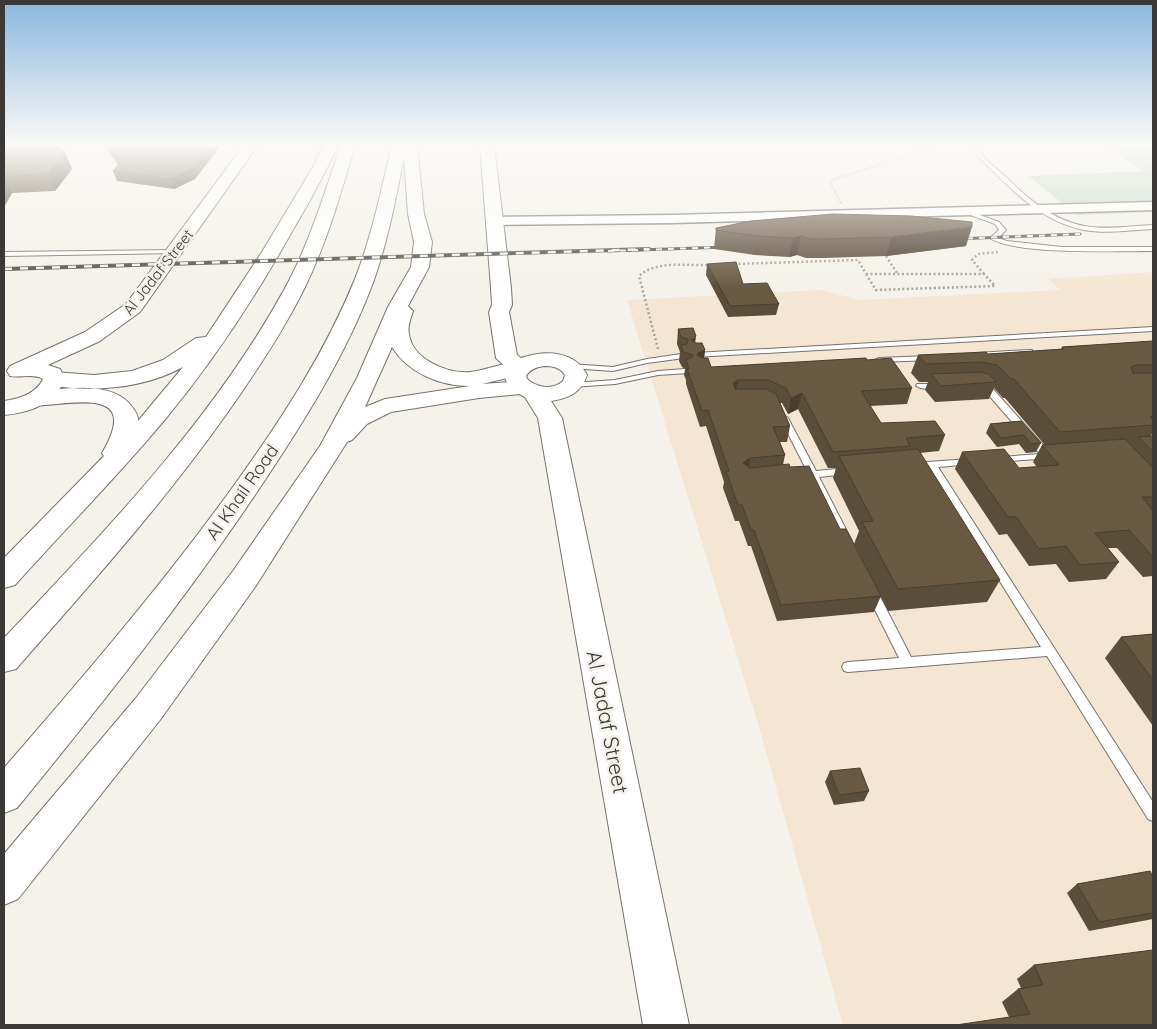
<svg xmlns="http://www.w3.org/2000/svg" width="1157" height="1029" font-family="Quicksand,sans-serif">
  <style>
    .industrial { fill: #f4e6d2 }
    .green { fill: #c3d7c3 }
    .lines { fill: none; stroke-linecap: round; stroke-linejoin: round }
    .lane-casing { stroke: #75736c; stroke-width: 2 }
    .street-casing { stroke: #75736c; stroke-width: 3 }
    .secondary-casing { stroke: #75736c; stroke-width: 2 }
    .highway-casing { stroke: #75736c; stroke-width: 2 }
    .path-far1 { stroke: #a5a49e; stroke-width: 2; stroke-dasharray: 1 2; stroke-linecap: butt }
    .path { stroke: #a5a49e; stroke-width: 2.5; stroke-dasharray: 2 2.5; stroke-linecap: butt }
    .lane { fill: #fff; fill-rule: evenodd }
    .street { fill: #fff; fill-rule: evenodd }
    .secondary { fill: #fff; fill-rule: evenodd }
    .highway { fill: #fff; fill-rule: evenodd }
    .rail-far1-casing { stroke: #504f4c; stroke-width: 3 }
    .rail-casing { stroke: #504f4c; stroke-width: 4 }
    .rail-far1 { stroke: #f4f2ea; stroke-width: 2; stroke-dasharray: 6; stroke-linecap: butt }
    .rail { stroke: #f4f2ea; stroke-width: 2.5; stroke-dasharray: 8; stroke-linecap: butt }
    .wall { fill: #5a4d39 }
    .shaded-wall { fill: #4a3e2e }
    .building { fill: #695942; stroke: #4a3e2e }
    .labels { text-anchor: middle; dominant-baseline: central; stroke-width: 5; stroke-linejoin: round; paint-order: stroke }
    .far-street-label { font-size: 15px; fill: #3a3937; stroke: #f4f2ea }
    .street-label { font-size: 18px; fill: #3a3937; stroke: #f4f2ea }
    .near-street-label { font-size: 21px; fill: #3a3937; stroke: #f4f2ea }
  </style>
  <rect width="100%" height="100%" fill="#f4f2ea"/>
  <!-- industrial -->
  <path class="industrial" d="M1153 272V1025H843L760 730 627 300 822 290 859 300 1060 290 1049 279Z"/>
  <!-- green -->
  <path class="green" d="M1105 145H1153V212L1076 215 1029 176 1143 171Z"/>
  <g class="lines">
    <defs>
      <g id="lane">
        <path d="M969 145H975C981 157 996 168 1007 178 1028 199 1053 220 1084 226 1106 230 1131 226 1153 225V229C1131 230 1106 234 1084 230 1037 221 1004 182 972 150Z"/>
        <path d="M962 210H966L999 222 1006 230 998 238 1007 241 1062 247H1153V251C1120 251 1014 255 990 238L999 230 995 224 962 212Z"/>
        <path d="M175 250 178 252 177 253 4 256V252Z"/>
        <path d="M1153 327V331L695 357 691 355 695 353Z"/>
        <path d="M1029 350H1032V354L976 357 972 355 976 353Z"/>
        <path d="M681 354H684V358L647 363 613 371 570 368 566 366 570 364 613 367 647 359Z"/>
        <path d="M929 356H932V360L879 362 875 360 879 358Z"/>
        <path d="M685 369 689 371 688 373 658 375 615 384 572 387 568 385 572 383 615 380 658 371Z"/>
        <path d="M917 384H939L943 386C937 390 922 390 916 386Z"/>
        <path d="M978 384H984L992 388 1051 454 1053 456 1051 458 997 462 995 460 1000 457 1040 454 986 392 978 388Z"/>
        <path d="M784 415 788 418 816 471 848 468 853 471 848 474 819 477 852 541 851 544H843L810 477 800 478 795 475 797 473 807 471 780 418Z"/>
        <path d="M970 459 973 460 975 462 973 464 938 467 1153 802V821L1148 819 1047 656 848 672 844 671 842 667 844 663 848 662 899 658 866 592 868 589H876L911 657 1041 647 929 468 924 467 922 465 927 462Z"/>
      </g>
      <path id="street" d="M1153 202V210L672 223 494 225 487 221 494 217 672 215Z"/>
      <g id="secondary">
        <path d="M244 145H258L140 312 100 341 48 365 60 369 65 379C55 404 29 413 4 415V401C19 399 36 394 43 379 33 373 21 378 10 376L7 371 10 366 85 332 126 304Z"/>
        <path d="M480 145H494L511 288 512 305 509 312 517 355 521 358C545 350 574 350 587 375 581 393 569 398 551 401L562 418 689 1025H643L538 418 525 397 510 389 504 376 508 369 496 358 489 312 492 305 491 288ZM544 366C552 366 560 367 565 375L563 381C553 390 539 388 528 380L526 376C530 369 537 367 544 366Z"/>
      </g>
      <g id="highway">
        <path d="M324 145H338C324 176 307 206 290 235 254 299 214 360 167 417 119 475 65 529 15 585L4 588V558L104 456 102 453C106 446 110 439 112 432 128 384 48 410 27 405L23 400 27 395C54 388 114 379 132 407 136 412 138 415 138 421L183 367C145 388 89 394 46 384L43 379 46 374 54 372 94 375 132 371 163 360 196 338 206 337 262 252 313 167Z"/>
        <path d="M341 145H355C341 193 327 242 305 287 283 332 254 375 225 416 162 505 88 587 16 669L4 672V638C106 530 212 421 284 290 309 245 324 194 341 145Z"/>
        <path d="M392 145H414L418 155 424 214 432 242 429 267 408 306 413 311C411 318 407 326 409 334 412 359 447 374 470 372 489 370 510 359 528 363L531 368 528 373 482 384 522 381 530 383 533 388 530 393 479 398 391 412 367 424 352 440 347 442 255 587 160 720 18 899 4 905V854L136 698 233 571 320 446 357 378 388 307 411 267 414 242 408 214 404 157C396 198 388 240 374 280 346 356 302 425 257 492 183 602 101 705 17 808L4 813V768C84 676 164 583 235 484 281 420 325 353 355 279 372 236 381 190 392 145ZM392 347C408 373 440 386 470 386L385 399 365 407Z"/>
      </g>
    </defs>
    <!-- lane casing -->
    <use href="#lane" class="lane-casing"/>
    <!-- street casing -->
    <use href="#street" class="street-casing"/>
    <!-- secondary casing -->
    <use href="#secondary" class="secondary-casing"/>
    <!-- highway casing -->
    <use href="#highway" class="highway-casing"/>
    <!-- path-far1 -->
    <path class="path-far1" d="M841 203 831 184 832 180 938 145"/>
    <!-- path -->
    <g class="path">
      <path d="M886 256 897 273"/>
      <path d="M734 264 858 260 866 274"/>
      <path d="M866 274H984L995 286 876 290Z"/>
      <path d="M984 274 972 260 978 254 998 252"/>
      <path d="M658 349 639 276C656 260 688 266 710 265"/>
    </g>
    <!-- lane -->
    <use href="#lane" class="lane"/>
    <!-- street -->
    <use href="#street" class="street"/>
    <!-- secondary -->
    <use href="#secondary" class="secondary"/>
    <!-- highway -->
    <use href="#highway" class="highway"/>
    <defs>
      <g id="rail-far1">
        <path d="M955 239 1080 234"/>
        <path d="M608 251 727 247"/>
      </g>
      <path id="rail" d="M4 269 649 249"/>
    </defs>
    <!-- rail-far1 casing -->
    <use href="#rail-far1" class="rail-far1-casing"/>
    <!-- rail casing -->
    <use href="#rail" class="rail-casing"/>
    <!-- rail-far1 -->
    <use href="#rail-far1" class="rail-far1"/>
    <!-- rail -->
    <use href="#rail" class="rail"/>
  </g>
  <!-- wall -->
  <g class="wall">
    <path d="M4 145 72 169 55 191 12 193 4 207Z"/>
    <path d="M104 145H221L195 179 174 189 117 181 113 171 118 165Z"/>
    <path d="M751 221 966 246 886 256 823 258H806L797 255 789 257 755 255 714 249 716 228Z"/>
    <path d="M707 264 779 304 776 315 728 317 706 275Z"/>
    <path d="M678 329 705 350 704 358 711 367 867 360 912 388 907 404 870 406 881 423 945 435 939 451 920 453 1000 580 987 602 888 611 854 544 859 531 833 478 836 468H828L798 409 788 414 782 403H780L790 426 787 442H780L785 455 783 465 790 467 840 529 881 596 874 612 777 621 751 546H748L739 521H735L723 488 724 482 706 426 700 427 686 384V380L684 375 685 369 682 367 679 361 680 352 677 344Z"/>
    <path d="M1153 341V434H1152L1151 436H1153V576L1143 577 1117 548H1108L1119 562 1106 579 1069 582 1056 564 1029 566 1007 534 999 535 955 469 962 452 1019 468 1037 467 1033 462 1042 445 1044 444 1005 398H1003L994 388 989 399 935 402 925 390 928 382H919L911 373 918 355 988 354 1061 349 1062 347Z"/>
    <path d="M1021 421 1041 443 1036 452 1026 453 1019 444 997 447 986 433 990 424Z"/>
    <path d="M1153 634V726L1105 658 1121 637Z"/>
    <path d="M830 771 869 791 864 801 834 805 825 782Z"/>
    <path d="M1153 877V919L1089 931 1067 893 1077 884Z"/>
    <path d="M1034 965 1153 1025 1009 1017 1002 1002 1018 989 1021 988 1017 979Z"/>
  </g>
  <!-- shaded-wall -->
  <g class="shaded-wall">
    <path d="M211 145H221L195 179 174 189 170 179Z"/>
    <path d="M65 152 72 169 55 191 48 174Z"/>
    <path d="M4 177 12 193 4 207Z"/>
    <path d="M972 227 966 246 886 256 891 237Z"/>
    <path d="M801 236 797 255 789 257 793 238Z"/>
    <path d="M696 336 694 351 691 340Z"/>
    <path d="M705 350 703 366 697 355 698 353Z"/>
    <path d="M738 380 735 396 733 383Z"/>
    <path d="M802 393 798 409 788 414 791 398Z"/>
    <path d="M750 458 747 474 743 463Z"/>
  </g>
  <!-- building -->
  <g class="building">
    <path d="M4 145H55L65 152 48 174 4 177Z"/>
    <path d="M107 145H211L191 169 170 179 113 171 120 163Z"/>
    <path d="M833 214 911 216 972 222V227L891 237 827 239H811L801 236 793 238 758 236 716 230V228L751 221Z"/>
    <path d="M736 262 743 284 767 283 779 304 730 306 707 264Z"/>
    <path d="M693 328 696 336 691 340 696 343H702L705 350 698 353 697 355 702 358H708L711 367 866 358 867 360 891 358 912 388 861 391 881 423 935 421 945 435 906 438 910 446 833 452 802 393 791 398 786 388 768 380H738L733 383 735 389H766L776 394 790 426 773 427 785 455 750 458 743 463 750 468 789 464 790 467 809 466 840 529H846L881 596 781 605 754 530H751L742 505H738L726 471H729L708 410 702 411 687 369H689L686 359 691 358 693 355 683 352 681 345 687 344 688 339 681 337 678 329Z"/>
    <path d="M1153 341V365H1136L1131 367 1133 373H1153V416L1150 417 1153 420V425L1060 432 1014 379H1011L997 365 981 362 926 364 918 355 986 352 988 354 1064 349 1062 347Z"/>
    <path d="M980 372 989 374 996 382 941 386 931 374Z"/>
    <path d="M1021 421 1041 443 1031 444 1024 435 1001 438 990 424Z"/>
    <path d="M1153 436V452L1139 437Z"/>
    <path d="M1125 439 1153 468V497H1142L1153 511V557L1129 530 1095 533 1119 562 1080 565 1066 546 1039 549 1016 517H1008L962 452 1004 449 1019 468 1059 465 1042 445Z"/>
    <path d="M918 449 1000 580 898 589 862 522 873 521 839 456Z"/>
    <path d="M1153 634V680L1121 637Z"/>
    <path d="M860 768 869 791 839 795 830 771Z"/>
    <path d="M1150 871 1153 877V913L1099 922 1077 884Z"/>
    <path d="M1153 950V1025H956L1030 1014 1018 989 1043 985 1034 965Z"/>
  </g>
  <!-- sky -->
  <linearGradient id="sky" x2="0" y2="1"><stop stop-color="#8ab7de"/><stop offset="0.5" stop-color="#faf9f6"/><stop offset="1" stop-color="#faf9f6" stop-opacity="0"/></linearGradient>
  <rect width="1157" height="289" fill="url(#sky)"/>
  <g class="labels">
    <!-- far-street labels -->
    <g class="far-street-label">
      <text transform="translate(158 272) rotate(-52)">Al Jadaf Street</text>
    </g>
    <!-- street labels -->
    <g class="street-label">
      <text transform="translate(242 492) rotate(-55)">Al Khail Road</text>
    </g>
    <!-- near-street labels -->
    <g class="near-street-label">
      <text transform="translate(608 722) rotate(79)">Al Jadaf Street</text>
    </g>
  </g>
  <!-- border -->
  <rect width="1157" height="1029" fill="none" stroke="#3a3937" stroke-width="10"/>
</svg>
